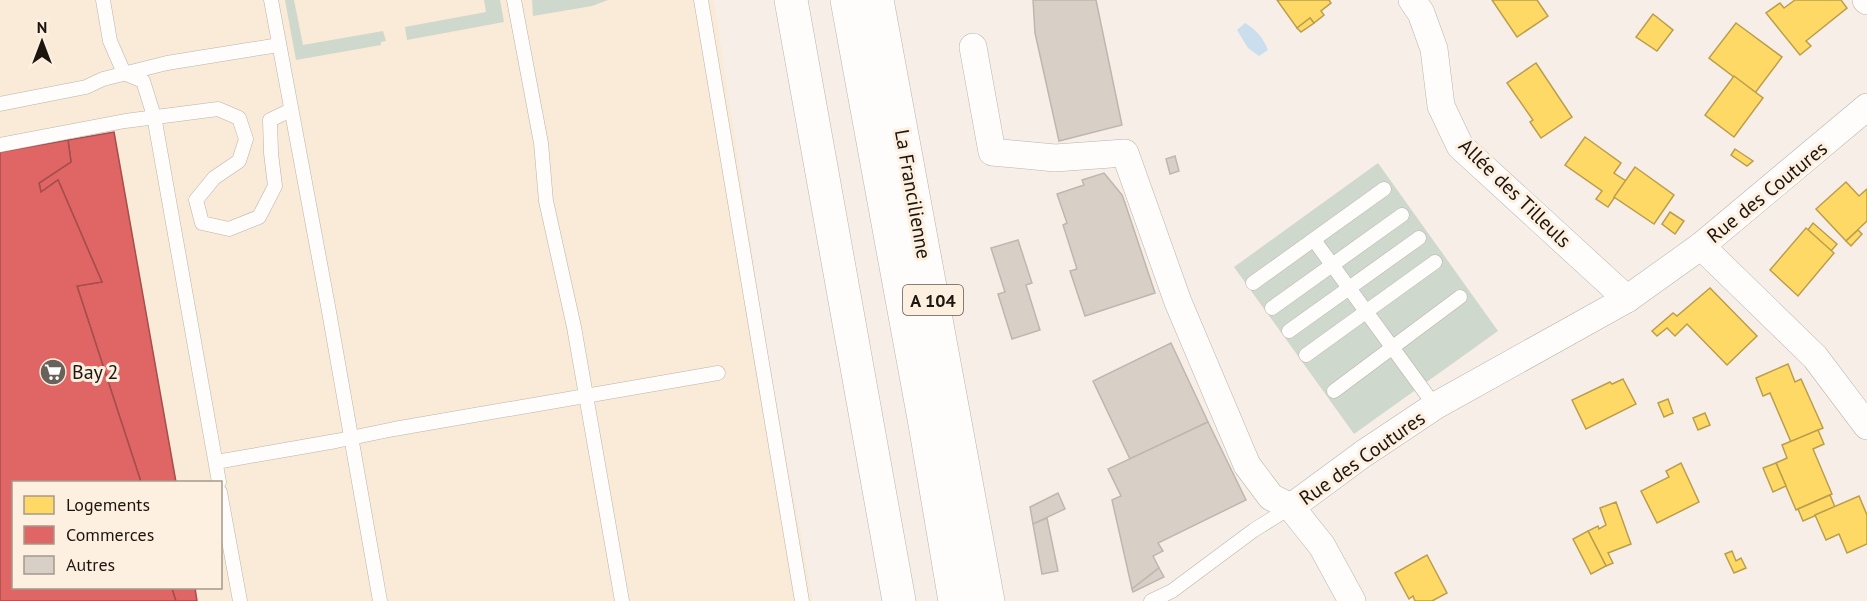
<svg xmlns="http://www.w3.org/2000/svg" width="1867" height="601" font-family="'PT Sans',sans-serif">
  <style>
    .built { fill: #faead8; fill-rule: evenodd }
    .green { fill: #ced8cc }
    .water { fill: #cadeee }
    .homes { fill: #ffd966; stroke: #bb9e4c; stroke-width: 1.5 }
    .shops { fill: #e06666; stroke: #a54e4c; stroke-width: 1.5 }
    .building { fill: #d8cfc6; stroke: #beb7b1; stroke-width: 1.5 }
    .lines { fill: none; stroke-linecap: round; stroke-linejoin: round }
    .lane-casing { stroke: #bab3ac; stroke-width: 15 }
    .street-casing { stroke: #bab3ac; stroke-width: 28 }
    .primary-casing { stroke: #bab3ac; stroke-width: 34 }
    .highway-casing { stroke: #bab3ac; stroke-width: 34 }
    .lane { stroke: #fefdfb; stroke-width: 14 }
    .street { stroke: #fefdfb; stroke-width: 27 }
    .primary { stroke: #fefdfb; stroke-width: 33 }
    .highway { stroke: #fefdfb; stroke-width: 33 }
    .labels { text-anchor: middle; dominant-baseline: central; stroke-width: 6; stroke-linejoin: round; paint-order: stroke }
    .shield { fill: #fef0e0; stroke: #60574e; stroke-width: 1.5 }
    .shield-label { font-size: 18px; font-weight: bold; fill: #1c160f }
    .street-label { font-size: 20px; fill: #1c160f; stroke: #fef0e0 }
    .poi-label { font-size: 20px; fill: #1c160f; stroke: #fef0e0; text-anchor: start }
  </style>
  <rect width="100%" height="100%" fill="#f7efe7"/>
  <!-- built -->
  <path class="built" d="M0 0H714L767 351 813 601H0ZM14 482H220V588H14Z"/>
  <!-- green -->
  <g class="green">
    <path d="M285 0H294L303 45 383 31 386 41 381 42V45L296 60Z"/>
    <path d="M484 0H500L504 22 407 40 405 27 486 12Z"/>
    <path d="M532 0H608L592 6 533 16Z"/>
    <path d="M1378 163 1498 331 1354 434 1234 267Z"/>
  </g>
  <!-- water -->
  <path class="water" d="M1245 23C1257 30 1263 38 1268 50L1259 56 1248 48 1237 30Z"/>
  <!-- homes -->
  <g class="homes">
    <path d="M1277 0H1329L1331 3 1321 11 1324 15 1314 23 1310 18 1297 28Z"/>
    <path d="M1492 0H1537L1548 16 1517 37Z"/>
    <path d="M1795 0H1841L1847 8 1806 41 1811 46 1800 55 1766 13 1780 3 1784 8Z"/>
    <path d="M1653 14 1673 30 1657 51 1636 37Z"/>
    <path d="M1310 18 1314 23 1301 32 1297 28Z"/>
    <path d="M1736 23 1782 57 1755 93 1709 58Z"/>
    <path d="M1536 63 1572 117 1541 138 1530 122 1533 120 1507 83Z"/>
    <path d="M1734 76 1763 98 1734 137 1705 115Z"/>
    <path d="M1585 137 1621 163 1614 173 1626 181 1608 207 1596 199 1602 191 1565 165Z"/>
    <path d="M1735 149 1753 161 1747 166 1731 155Z"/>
    <path d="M1635 167 1674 195 1654 224 1614 197Z"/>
    <path d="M1846 182 1859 196 1867 189V221L1846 241 1816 209Z"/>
    <path d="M1670 212 1684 221 1675 234 1662 224Z"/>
    <path d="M1813 223 1837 244 1831 251 1808 230Z"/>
    <path d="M1806 228 1834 253 1798 296 1770 270Z"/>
    <path d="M1858 230 1862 234 1851 246 1846 241Z"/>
    <path d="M1710 288 1757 336 1727 365 1687 324 1675 336 1667 328 1657 336 1652 331 1673 313 1677 316Z"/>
    <path d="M1788 364 1795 382 1801 379 1823 428 1791 442 1770 393 1763 396 1756 378Z"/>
    <path d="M1623 379 1636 404 1586 429 1572 400 1610 382 1612 384Z"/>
    <path d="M1668 399 1673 413 1664 417 1658 403Z"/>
    <path d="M1705 413 1710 425 1698 430 1693 418Z"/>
    <path d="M1818 430 1824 444 1813 449 1832 494 1796 510 1776 463 1787 458 1782 445Z"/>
    <path d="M1681 463 1699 502 1657 523 1641 491 1669 477 1666 471Z"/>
    <path d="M1776 463 1786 486 1773 492 1763 468Z"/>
    <path d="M1830 495 1835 507 1803 521 1798 509Z"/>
    <path d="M1859 496 1867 515V544L1847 553 1839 534 1826 540 1815 515Z"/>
    <path d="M1616 502 1631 544 1608 553 1613 563 1606 566 1588 531 1598 526 1599 529 1606 525 1600 508Z"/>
    <path d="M1588 531 1606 566 1591 574 1573 539Z"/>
    <path d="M1732 551 1736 561 1741 558 1746 568 1734 573 1725 554Z"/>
    <path d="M1427 555 1447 593 1432 601H1415L1413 596 1409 599 1395 573Z"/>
  </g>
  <!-- shops -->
  <g class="shops">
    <path d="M114 132 176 482H141L77 286 102 282 58 180 41 192 39 183 71 162 68 140Z"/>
    <path d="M68 140 71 162 39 183 41 192 58 180 102 282 77 286 141 482H14V588H172L176 601H0V152Z"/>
    <path d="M172 588H195L197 601H176Z"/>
  </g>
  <!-- building -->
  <g class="building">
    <path d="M1033 0H1096L1122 125 1059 141 1035 33Z"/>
    <path d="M1175 156 1179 171 1170 174 1166 159Z"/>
    <path d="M1104 173 1122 195 1125 203 1155 293 1085 316 1070 271 1077 269 1063 225 1067 223 1057 194 1084 185 1082 180Z"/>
    <path d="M1018 240 1032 283 1026 285 1040 330 1012 339 998 294 1005 292 991 248Z"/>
    <path d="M1171 343 1208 422 1130 459 1093 381Z"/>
    <path d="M1208 422 1246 500 1158 543 1163 551 1153 556 1159 568 1132 589 1112 500 1121 496 1108 469Z"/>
    <path d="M1058 493 1065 509 1033 524 1030 507Z"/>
    <path d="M1047 518 1058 571 1042 574 1033 524Z"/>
    <path d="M1159 568 1164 577 1133 592 1132 589Z"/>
  </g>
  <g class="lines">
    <defs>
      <g id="lane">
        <path d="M103 0 110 41 124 73 143 81 154 116 219 482"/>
        <path d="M271 0 328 306 380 601"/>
        <path d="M514 0 541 143 546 201 574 327 622 601"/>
        <path d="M701 0 802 601"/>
        <path d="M0 104 86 87 103 79 167 63 279 45"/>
        <path d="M0 145 125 121 218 109 239 118 246 139 239 161 214 178 196 200 202 223 229 229 259 217 275 186 271 153 270 120 291 110"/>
        <path d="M1314 240 1435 406"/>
        <path d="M1253 283 1384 189"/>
        <path d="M1272 308 1402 215"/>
        <path d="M1289 331 1419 238"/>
        <path d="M1306 355 1435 262"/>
        <path d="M1334 391 1460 297"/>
        <path d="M216 462 336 441 394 429 718 373"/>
        <path d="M220 492 240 601"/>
        <path d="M1151 601 1172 591 1254 530 1291 507"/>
      </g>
      <g id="street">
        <path d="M1412 0 1421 13 1434 49 1441 106 1460 146 1627 299"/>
        <path d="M1866 0 1867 1"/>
        <path d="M973 47 992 152 1055 158 1125 153 1178 302 1247 465 1271 497 1291 507 1322 546 1352 601"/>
        <path d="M1701 246 1815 357 1867 426"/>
        <path d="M1291 507 1363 454 1435 406 1627 299 1701 246 1867 107"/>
      </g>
      <path id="primary" d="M847 0 925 424 955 601"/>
      <g id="highway">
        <path d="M791 0 899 601"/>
        <path d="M877 0 988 601"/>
      </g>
    </defs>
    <!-- lane casing -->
    <use href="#lane" class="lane-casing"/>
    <!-- street casing -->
    <use href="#street" class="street-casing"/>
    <!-- primary casing -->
    <use href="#primary" class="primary-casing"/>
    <!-- highway casing -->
    <use href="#highway" class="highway-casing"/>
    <!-- lane -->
    <use href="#lane" class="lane"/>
    <!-- street -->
    <use href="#street" class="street"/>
    <!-- primary -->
    <use href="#primary" class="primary"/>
    <!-- highway -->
    <use href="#highway" class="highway"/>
  </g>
  <!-- icons -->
  <defs>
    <symbol id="supermarket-disc" viewBox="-11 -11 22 22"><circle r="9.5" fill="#69625b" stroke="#fef0e0"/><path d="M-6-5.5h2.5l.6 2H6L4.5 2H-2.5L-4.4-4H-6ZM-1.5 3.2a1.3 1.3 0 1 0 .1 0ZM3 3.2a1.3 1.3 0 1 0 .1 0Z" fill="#fff"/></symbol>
  </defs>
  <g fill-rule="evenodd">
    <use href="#supermarket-disc" x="38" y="357" width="30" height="30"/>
  </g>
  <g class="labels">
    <!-- shield labels -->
    <rect class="shield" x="903" y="285" width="60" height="30" rx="4.5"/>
    <g class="shield-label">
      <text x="933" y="300">A 104</text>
    </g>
    <!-- street labels -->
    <g class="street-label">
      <text transform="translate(1767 192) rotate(-39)">Rue des Coutures</text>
      <text transform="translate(1515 193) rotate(44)">Allée des Tilleuls</text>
      <text transform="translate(913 194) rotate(80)">La Francilienne</text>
      <text transform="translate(1362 458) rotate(-35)">Rue des Coutures</text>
    </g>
    <!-- poi labels -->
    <g class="poi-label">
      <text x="72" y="372">Bay 2</text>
    </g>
  </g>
  <!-- legend -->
  <rect x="12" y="481" width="210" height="108" fill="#fef0e0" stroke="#a4998c" stroke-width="1.5"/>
  <rect x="24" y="496" width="30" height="18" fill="#ffd966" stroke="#a4998c" stroke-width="1.5"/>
  <text x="66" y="511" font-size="18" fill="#1c160f">Logements</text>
  <rect x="24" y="526" width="30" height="18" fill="#e06666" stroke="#a4998c" stroke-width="1.5"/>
  <text x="66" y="541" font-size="18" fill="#1c160f">Commerces</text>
  <rect x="24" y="556" width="30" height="18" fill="#d8cfc6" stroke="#a4998c" stroke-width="1.5"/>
  <text x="66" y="571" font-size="18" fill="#1c160f">Autres</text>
  <!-- north arrow -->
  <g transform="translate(42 42)" stroke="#fef0e0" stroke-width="4.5" paint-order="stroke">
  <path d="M0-4.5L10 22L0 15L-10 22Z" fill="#1c160f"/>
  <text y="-9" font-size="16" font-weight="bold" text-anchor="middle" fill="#1c160f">N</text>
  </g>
</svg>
